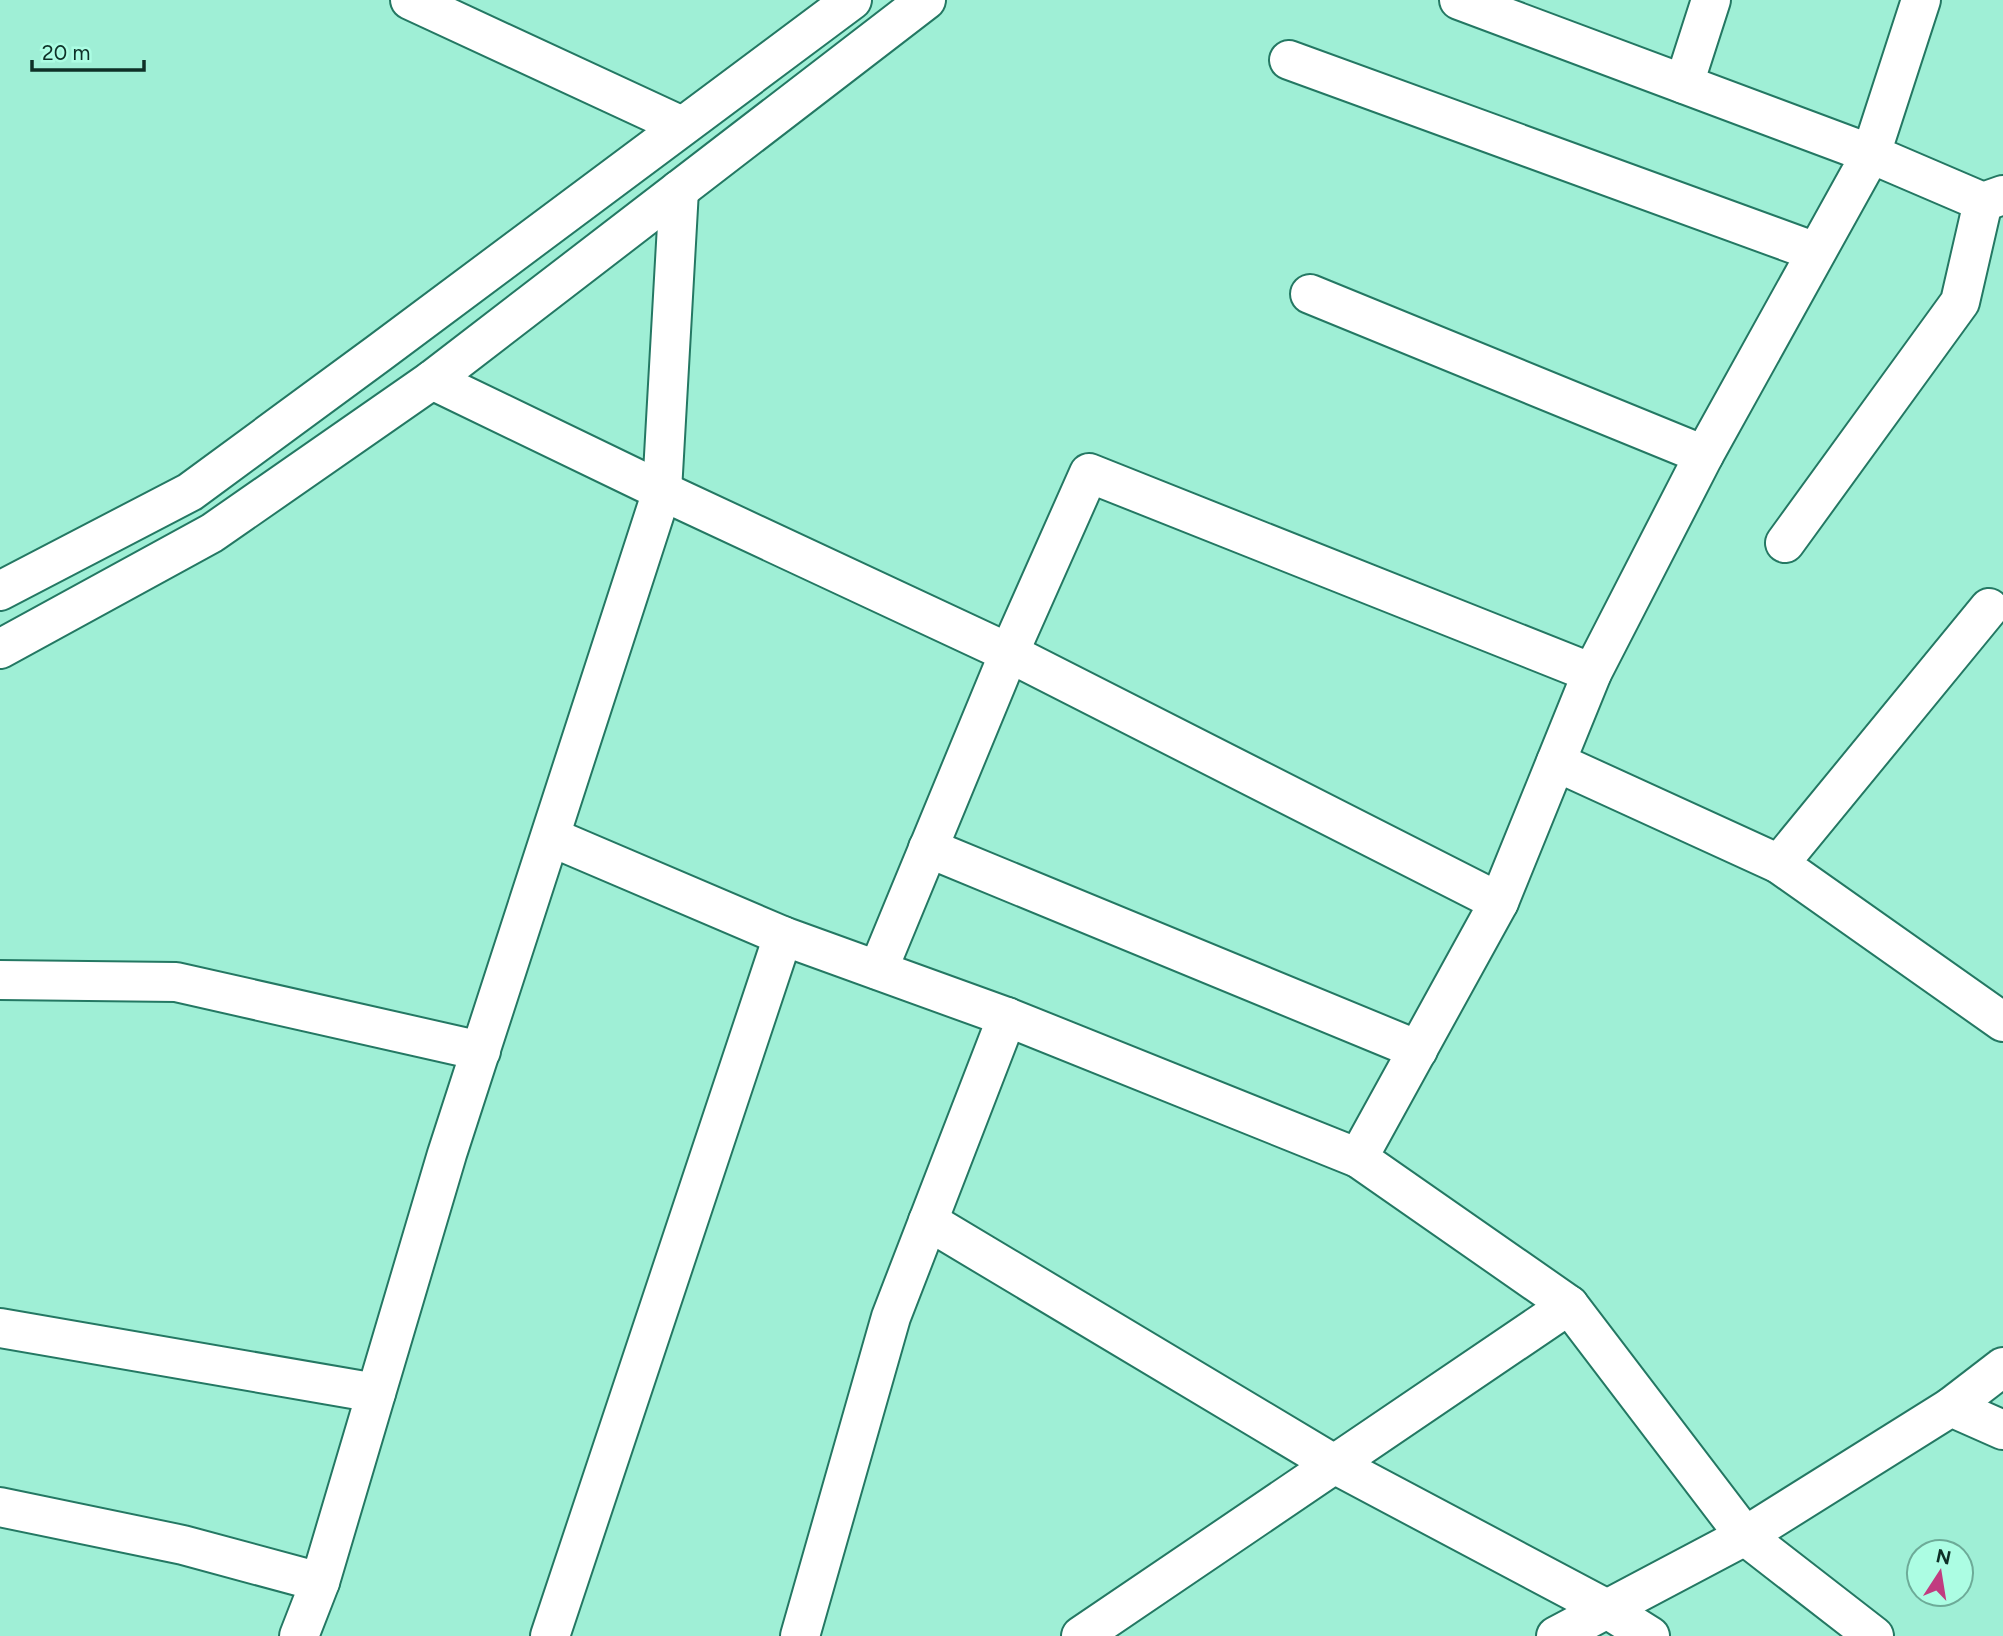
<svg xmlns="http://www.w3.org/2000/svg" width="2003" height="1636" font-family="Figtree,sans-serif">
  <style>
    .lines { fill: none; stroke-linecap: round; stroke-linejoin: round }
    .minor-casing { stroke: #247863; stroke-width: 42 }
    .tertiary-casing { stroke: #247863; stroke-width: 42 }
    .minor { stroke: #fff; stroke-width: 38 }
    .tertiary { stroke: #fff; stroke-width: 38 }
  </style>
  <rect width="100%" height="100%" fill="#9fefd6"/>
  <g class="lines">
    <defs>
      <g id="minor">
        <path d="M410 0 682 126"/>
        <path d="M1459 0 1871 154 1704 455 1592 673 1499 902"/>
        <path d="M1921 0 1871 154 1983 202 2003 195"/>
        <path d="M1289 60 1816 252"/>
        <path d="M1684 84 1711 0"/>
        <path d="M1310 294 1704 455"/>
        <path d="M432 380 662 491 1009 653 1499 902 1358 1158 1569 1305 1745 1536 1874 1636"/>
        <path d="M1785 543 1960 302 1983 202"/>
        <path d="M1989 608 1779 864 2003 1022"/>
        <path d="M1556 762 1779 864"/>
        <path d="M551 837 783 936"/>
        <path d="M928 848 1418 1050"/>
        <path d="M878 970 1009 653 1089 473 1592 673"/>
        <path d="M0 980 176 982 481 1051"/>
        <path d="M928 1221 1334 1464 1607 1609 1650 1636"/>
        <path d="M0 1328 376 1393"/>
        <path d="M1951 1407 2003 1367"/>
        <path d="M0 1507 183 1545 320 1582"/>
        <path d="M299 1636 320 1582 447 1154 662 491 679 190"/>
        <path d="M550 1636 783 936 1007 1017"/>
        <path d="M800 1636 891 1317 1007 1017 1358 1158"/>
        <path d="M1081 1636 1569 1305"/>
        <path d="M1556 1636 1745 1536 1951 1407 2003 1430"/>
      </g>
      <g id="tertiary">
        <path d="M0 591 190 492 379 353 852 0"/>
        <path d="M0 649 212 533 432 380 926 0"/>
      </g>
    </defs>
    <!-- minor casing -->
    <use href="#minor" class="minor-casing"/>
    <!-- tertiary casing -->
    <use href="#tertiary" class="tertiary-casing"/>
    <!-- minor -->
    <use href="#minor" class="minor"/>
    <!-- tertiary -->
    <use href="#tertiary" class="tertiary"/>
  </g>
  <!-- north arrow -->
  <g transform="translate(1940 1573) rotate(12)"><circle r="33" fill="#acfde3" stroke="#6dab98" stroke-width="2"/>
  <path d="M0-5L12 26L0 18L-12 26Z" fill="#c13c80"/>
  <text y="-10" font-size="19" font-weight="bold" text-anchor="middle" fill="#0e3027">N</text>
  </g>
  <!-- scale -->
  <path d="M32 60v10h112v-10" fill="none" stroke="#0e3027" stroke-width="3.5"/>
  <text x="42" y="60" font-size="21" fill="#0e3027" stroke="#acfde3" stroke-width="5" paint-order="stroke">20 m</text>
</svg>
